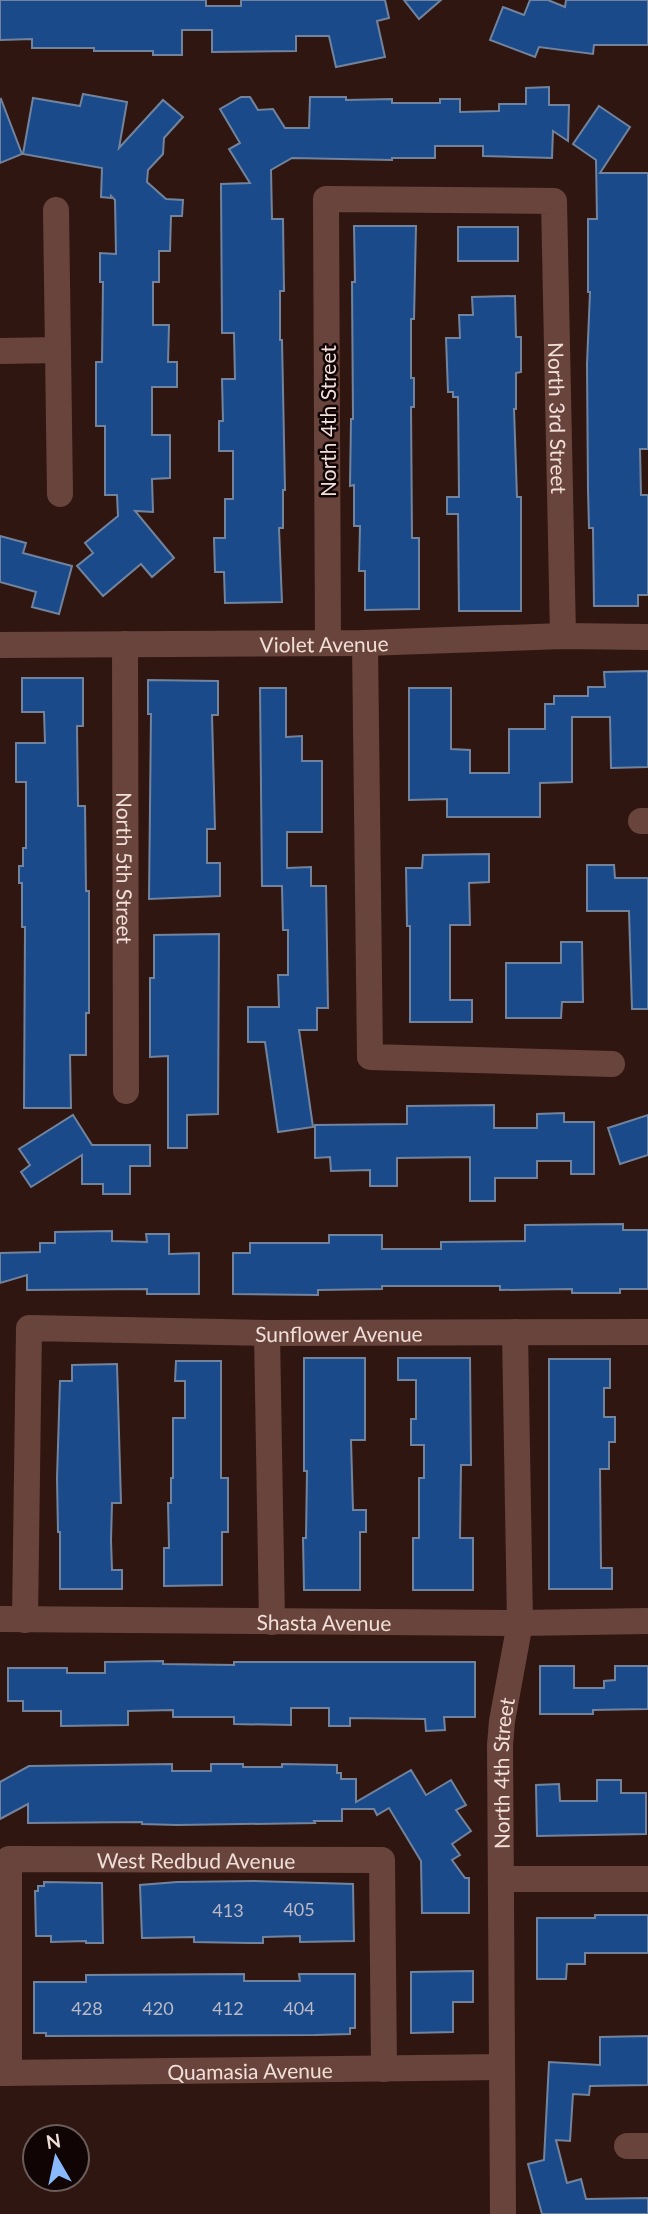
<svg xmlns="http://www.w3.org/2000/svg" width="648" height="2214" font-family="Lato,sans-serif">
  <style>
    .building { fill: #1a4a8a; stroke: #72849d; stroke-width: 2 }
    .lines { fill: none; stroke-linecap: round; stroke-linejoin: round }
    .minor { stroke: #69443c; stroke-width: 26 }
    .labels { text-anchor: middle; dominant-baseline: central; stroke-width: 5; stroke-linejoin: round; paint-order: stroke }
    .number-label { font-size: 18px; fill: #bab9c5 }
    .street-label { font-size: 21px; fill: #f0ded9; stroke: #100504 }
  </style>
  <rect width="100%" height="100%" fill="#301611"/>
  <!-- building -->
  <g class="building">
    <path d="M0 0H206V6H241V0H385L389 18 377 21 385 57 336 67 329 36H296V51L212 52V30H182V55H153V51H94V48H32V39L0 40Z"/>
    <path d="M404 0H441L419 19Z"/>
    <path d="M530 0H548L565 7 566 0H648V45H594L593 54 539 47 535 57 490 40 503 7 524 15Z"/>
    <path d="M549 87V105H569L568 141 553 131 552 158 483 156V146H435V158H392V160L292 158 271 170 272 219H283L284 291H280V340H282L285 490H283V528H279L282 602 225 603 224 572H215L214 538H225V499H233V451H219V421H223L222 379H235L234 333H222L221 184 250 183 229 149 240 143 220 109 241 97H250L258 110 273 109 285 128H309L310 97H346V100L392 99V103H440V99H460V112L499 111V104H526V88Z"/>
    <path d="M83 94 127 102 119 148 163 100 183 117 164 138 163 154 148 170 147 182 166 199 183 200 182 216H171L170 251H159V282H153V325H169L168 362H177V387H152V435H170V478L152 479 153 512 135 511 174 558 152 577 141 564 103 596 77 566 93 553 85 543 118 516 117 495H105V426H96V362H102L103 282H100V253L116 254 115 200 111 196V198L101 197 102 168 23 154 33 98 80 106Z"/>
    <path d="M1 99 22 154 0 163V100Z"/>
    <path d="M599 106 630 127 600 173H648V449H640L641 495H648V595H638V606H594L593 528H589L588 489 587 364 590 292H588V219H597L596 160 573 144Z"/>
    <path d="M354 226H416L414 319H411V378H414V407H411L412 538H419V609L365 610V571H359L360 526H354V485L350 486 351 419H353L352 282H355Z"/>
    <rect x="458" y="227" width="60" height="34"/>
    <path d="M515 296 516 337H521V372L516 373V409H514L517 497H521V611H459L458 514H447V497H459L458 397H453V392H448L446 338H460L459 315H473L472 297Z"/>
    <path d="M0 536 26 543 23 553 72 566 59 614 32 607 36 592 0 582Z"/>
    <path d="M648 671V767L611 768 610 717H572V782L540 783V817H447V799L409 800V688H451V749L470 750V773H509V729H545V704H554V696H588V687H605L604 672Z"/>
    <path d="M22 678H83V726H77L78 806H85L86 891H89V1013H86V1055H70L71 1108H24L25 927H22V883H19V866H23V848H26V782H16V743H45L44 712H22Z"/>
    <path d="M148 680 218 681V715H212L215 829H207V863H220V896L149 899 151 714H148Z"/>
    <path d="M260 688H286V737L302 736V761H322V832H287V868L311 867V886H326L328 1008H317V1030H299L313 1127 278 1132 265 1042H248V1007H279L278 975H288V930H283L282 886H262Z"/>
    <path d="M489 854V882L469 883 470 925H450V1000H472V1022H410V926H407L406 868H422L423 855Z"/>
    <path d="M587 865H614L615 878H648V1009H632L629 911H587Z"/>
    <path d="M219 934 218 1114 187 1115V1148H168V1056L150 1057V978H154V935Z"/>
    <path d="M561 942H582L583 1002H562L561 1018H506V963H561Z"/>
    <path d="M494 1105V1128H537V1114L564 1113V1122H594V1174H571V1161H537V1178H495V1201H470V1157L397 1158V1186H370V1170L331 1171 330 1157 315 1158V1125L407 1124V1106Z"/>
    <path d="M73 1115 92 1145H150V1166H130V1194H103V1184H82V1155L31 1187 21 1172 30 1165 19 1149Z"/>
    <path d="M648 1115V1155L620 1164 608 1128Z"/>
    <path d="M623 1224V1230H648V1289H620V1293H572V1289L500 1290V1286H382V1289L318 1290V1295L233 1294V1253H250V1243H329V1235H382V1249H441V1242L525 1241V1225Z"/>
    <path d="M112 1231V1241L147 1242 146 1234H169V1254L199 1253V1294H147V1289L27 1290V1275L0 1283V1253L40 1252V1243H55V1232Z"/>
    <path d="M304 1358H365V1440H351L353 1510H366V1532H360V1590H304L303 1538H306L307 1471H304Z"/>
    <path d="M398 1358H470L471 1465H461L460 1538H473V1590H413V1538H419V1478H424V1445H411V1419H416V1380H398Z"/>
    <path d="M549 1359H610V1388H604V1417H615V1442H609V1469H600L601 1568H612V1589H549Z"/>
    <path d="M176 1361H221V1478H228V1532H222V1585L164 1586V1548H169L168 1503H171V1478H173V1418H185V1381H175Z"/>
    <path d="M117 1364 121 1503H112L111 1540 112 1570H122V1589H60V1532H58L57 1478 60 1381H72V1365Z"/>
    <path d="M163 1661V1664L234 1665V1662H475V1717H444L445 1730 426 1731 425 1719 350 1718V1726H329V1708H291V1725L234 1724V1717H173V1710L128 1711V1725L61 1726V1711H23V1701H8V1668H67V1673H105V1662Z"/>
    <path d="M540 1666H574V1688H604V1681L615 1680V1666H648V1709L593 1710V1714H540Z"/>
    <path d="M172 1764V1771H211V1764H243V1767H282V1764L337 1765V1773H341V1779H356V1802L411 1770 426 1795 451 1780 466 1805 456 1810 471 1831 452 1844 460 1855 452 1860 465 1878H469V1913H422L421 1861 389 1808 377 1815 374 1809H342V1821H314L315 1823 177 1825 142 1824V1822L28 1823V1804L0 1819V1782L29 1766Z"/>
    <path d="M597 1780H621V1793H646V1834L537 1836 536 1785 559 1784 560 1801H597Z"/>
    <path d="M254 1881 353 1884 354 1941 300 1942V1936L263 1937V1943H248L194 1942V1937L142 1938 140 1885 177 1882Z"/>
    <path d="M44 1882 102 1883 103 1943H86V1941L51 1942V1936H36L35 1891H38V1886H44Z"/>
    <path d="M595 1915H648V1953H585V1964H567L566 1979H537V1918H595Z"/>
    <path d="M473 1971V2002H453V2032L411 2033V1972Z"/>
    <path d="M244 1974V1981H300L299 1974H355V2028H350V2034L315 2035 46 2036V2033H34V1982H86V1975Z"/>
    <path d="M648 2036V2085L590 2086 589 2095 573 2094 570 2141 556 2140 567 2183 581 2179 586 2199 648 2198V2214H542L528 2164 544 2160 549 2062 600 2065V2037Z"/>
  </g>
  <g class="lines">
    <!-- minor -->
    <g class="minor">
      <path d="M56 210 60 494"/>
      <path d="M0 351 58 350"/>
      <path id="s1" d="M328 643 326 199 554 201 563 636"/>
      <path d="M365 643 370 1057 612 1064"/>
      <path id="s2" d="M125 644 126 1091"/>
      <path id="s3" d="M0 645 365 643 563 636 648 637"/>
      <path d="M641 821H648"/>
      <path d="M267 1333 272 1622"/>
      <path id="s4" d="M0 1619 520 1623 648 1621"/>
      <path id="s5" d="M25 1620 29 1328 267 1333 648 1332"/>
      <path d="M501 1879H648"/>
      <path id="s6" d="M0 2073 502 2067"/>
      <path id="s7" d="M9 2073V1859L382 1860 384 2069"/>
      <path d="M627 2146H648"/>
      <path id="s8" d="M503 2214 500 1745 502 1721 520 1623 515 1332"/>
    </g>
  </g>
  <g class="labels">
    <!-- number labels -->
    <g class="number-label">
      <text x="299" y="1909">405</text>
      <text x="228" y="1910">413</text>
      <text x="87" y="2008">428</text>
      <text x="158" y="2008">420</text>
      <text x="228" y="2008">412</text>
      <text x="299" y="2008">404</text>
    </g>
    <!-- street labels -->
    <g class="street-label">
      <text stroke="none"><textPath href="#s1" startOffset="889">North 3rd Street</textPath></text>
      <text transform="translate(327 421) rotate(-90)">North 4th Street</text>
      <text stroke="none"><textPath href="#s3" startOffset="324">Violet Avenue</textPath></text>
      <text stroke="none"><textPath href="#s2" startOffset="224">North 5th Street</textPath></text>
      <text stroke="none"><textPath href="#s5" startOffset="602">Sunflower Avenue</textPath></text>
      <text stroke="none"><textPath href="#s4" startOffset="324">Shasta Avenue</textPath></text>
      <text stroke="none"><textPath href="#s8" startOffset="441">North 4th Street</textPath></text>
      <text stroke="none"><textPath href="#s7" startOffset="401">West Redbud Avenue</textPath></text>
      <text stroke="none"><textPath href="#s6" startOffset="250">Quamasia Avenue</textPath></text>
    </g>
  </g>
  <!-- north arrow -->
  <g transform="translate(56 2158) rotate(351)"><circle r="33" fill="#100504" stroke="#6a5c59" stroke-width="2"/>
  <path d="M0-5L12 26L0 18L-12 26Z" fill="#8abafc"/>
  <text y="-10" font-size="19" font-weight="bold" text-anchor="middle" fill="#f0ded9">N</text>
  </g>
</svg>
